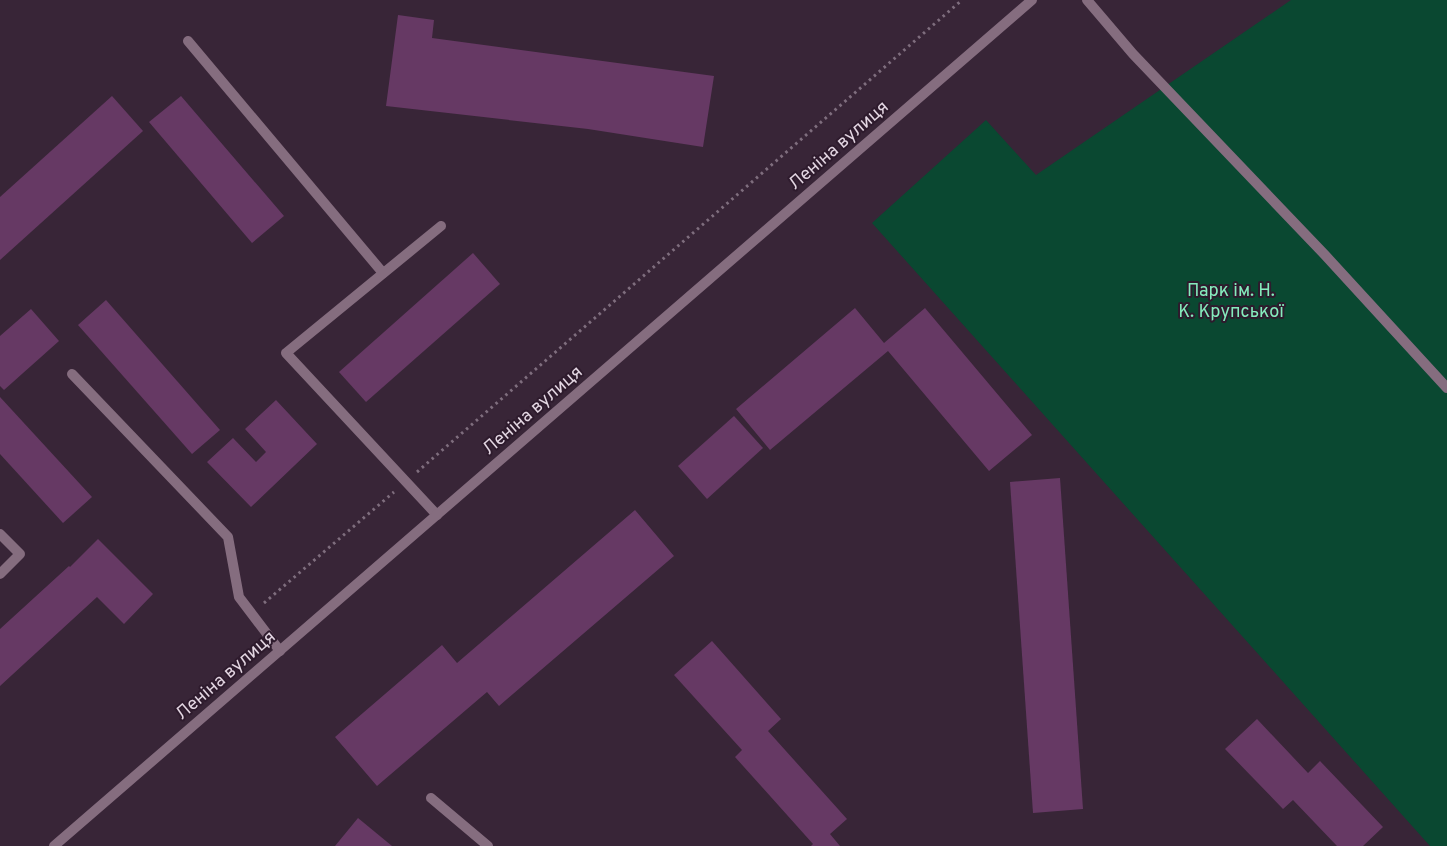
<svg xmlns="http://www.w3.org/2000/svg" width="1447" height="846" font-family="Overpass,sans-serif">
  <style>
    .green { fill: #0a4831 }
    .building { fill: #663964 }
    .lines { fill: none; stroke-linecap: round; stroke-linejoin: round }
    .path { stroke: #7f6e7e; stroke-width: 3; stroke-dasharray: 2.5 4; stroke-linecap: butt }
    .service { stroke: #856d7f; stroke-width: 10 }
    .minor { stroke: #856d7f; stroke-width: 10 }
    .tertiary { stroke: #856d7f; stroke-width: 10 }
    .labels { text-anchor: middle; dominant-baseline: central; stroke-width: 4; stroke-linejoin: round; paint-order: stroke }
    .street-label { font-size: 18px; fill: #e3d6e2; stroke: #2e1b2d }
    .park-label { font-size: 18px; fill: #85ecbd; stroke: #2e1b2d }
  </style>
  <rect width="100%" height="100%" fill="#382537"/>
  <!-- green -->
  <path class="green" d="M1291 0H1447V846H1430L872 223 986 120 1036 175Z"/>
  <!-- building -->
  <g class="building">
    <path d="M398 15 434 20 432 38 714 76 703 147 588 129 386 106Z"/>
    <path d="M112 96 143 131 0 260V197Z"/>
    <path d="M181 96 284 216 252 243 149 122Z"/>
    <path d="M473 253 500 284 366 402 339 372Z"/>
    <path d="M106 300 220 430 192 454 78 325Z"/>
    <path d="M855 308 884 343 925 308 1032 435 989 471 888 351 770 450 736 409Z"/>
    <path d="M31 309 59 341 4 390 0 386V336Z"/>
    <path d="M0 397 92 497 63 523 0 454Z"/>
    <path d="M276 400 317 444 251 507 207 462 233 438 256 462 266 452 245 429Z"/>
    <path d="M734 416 763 448 707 499 678 466Z"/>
    <path d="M1060 478 1083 809 1033 813 1010 482Z"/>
    <path d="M635 510 674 556 499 706 487 692 377 786 335 737 442 645 457 663Z"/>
    <path d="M98 539 153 594 124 624 97 597 0 686V629L69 566 70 567Z"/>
    <path d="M712 641 781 719 768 731 847 819 830 834 840 846H811L813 844 735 757 742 750 674 675Z"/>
    <path d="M1257 719 1308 773 1320 761 1383 827 1363 846H1337L1293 800 1283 809 1225 749Z"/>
    <path d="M358 818 392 846H335Z"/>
  </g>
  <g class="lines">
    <!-- path -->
    <g class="path">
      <path d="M417 472 962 0"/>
      <path d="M264 603 394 492"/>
    </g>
    <!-- service -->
    <g class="service">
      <path d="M188 41 383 273"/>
      <path d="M72 374 228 537 239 597 280 651"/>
      <path d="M437 515 286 353 441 226"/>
      <path d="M0 534 20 554 0 574"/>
      <path d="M431 798 488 846"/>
    </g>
    <!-- minor -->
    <path class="minor" d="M1087 0 1133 54 1325 255 1447 388"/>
    <!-- tertiary -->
    <path class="tertiary" d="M54 846 1032 0"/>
  </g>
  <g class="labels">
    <!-- street labels -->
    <g class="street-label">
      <text transform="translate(839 146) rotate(-41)">Леніна вулиця</text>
      <text transform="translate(533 411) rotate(-41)">Леніна вулиця</text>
      <text transform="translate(226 676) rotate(-41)">Леніна вулиця</text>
    </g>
    <!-- park labels -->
    <g class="park-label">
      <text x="1231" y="291">Парк ім. Н.<tspan x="1231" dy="21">К. Крупської</tspan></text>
    </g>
  </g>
</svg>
